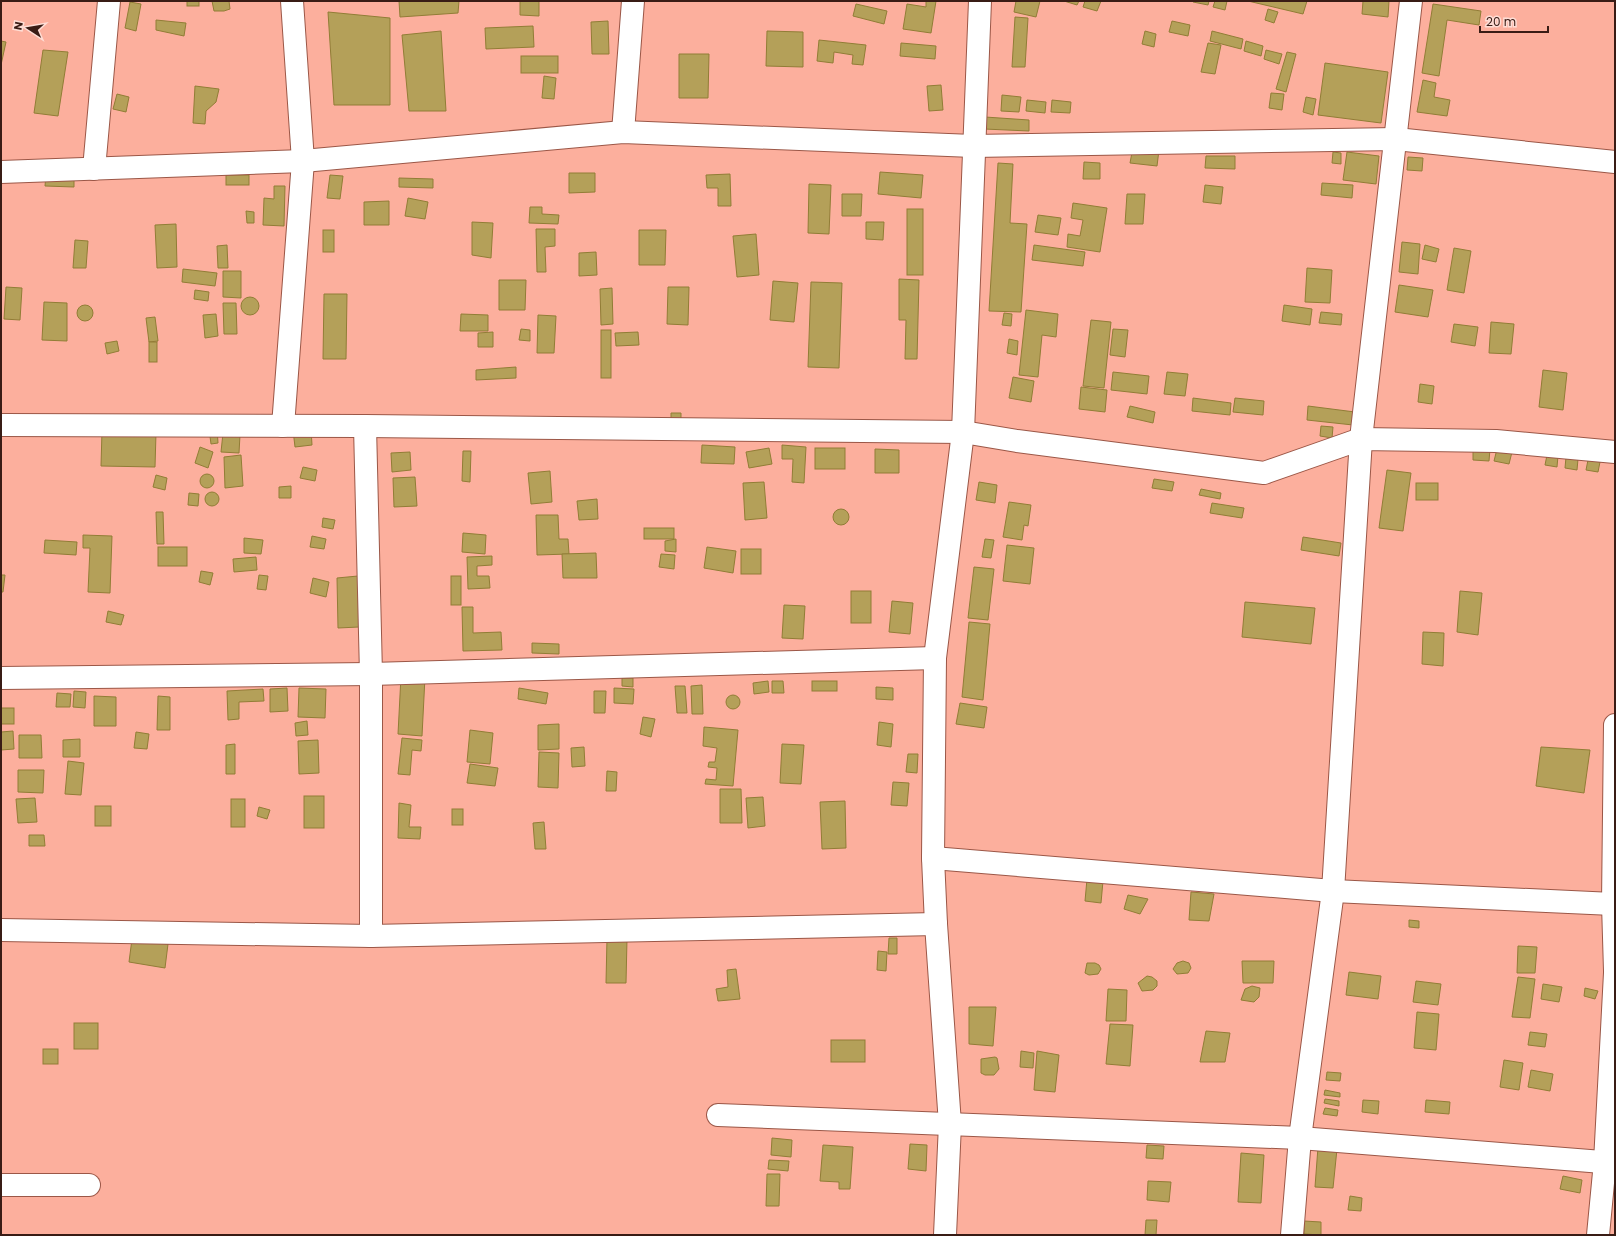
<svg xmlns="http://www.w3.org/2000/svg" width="1616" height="1236" font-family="Poppins,sans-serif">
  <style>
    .building { fill: #b4a059; stroke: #917d36 }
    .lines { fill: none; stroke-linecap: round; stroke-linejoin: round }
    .street-casing { stroke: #9b5747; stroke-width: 24 }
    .street { stroke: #fff; stroke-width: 22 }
  </style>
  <rect width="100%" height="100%" fill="#fcaf9d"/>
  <!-- building -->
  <g class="building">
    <rect x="187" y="1" width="12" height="5"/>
    <path d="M212 1H229L230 9 224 11H214Z"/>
    <path d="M399 1H459L458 13 400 17Z"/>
    <path d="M520 1H539V16L520 15Z"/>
    <path d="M926 1H936L931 33 903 29 907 4 926 7Z"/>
    <path d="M1016 1H1040L1036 17 1014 12Z"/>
    <path d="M1064 1H1079L1077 5Z"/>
    <path d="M1085 1H1101L1097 11 1083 7Z"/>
    <path d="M1194 1H1209L1208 5 1193 2Z"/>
    <path d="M1215 1H1227L1225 10 1213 7Z"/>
    <path d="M1248 1H1307L1303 14Z"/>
    <path d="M1363 1H1389L1388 17 1362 14Z"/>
    <path d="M130 2 141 4 136 31 125 28Z"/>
    <path d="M856 4 887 11 884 24 853 16Z"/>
    <path d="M1433 4 1481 11 1479 25 1447 20 1439 76 1422 73Z"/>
    <path d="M1268 9 1278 12 1274 23 1265 20Z"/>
    <path d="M328 12 390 18V105H334Z"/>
    <path d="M1015 17 1028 18 1025 67H1012Z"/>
    <path d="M156 20 186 23 184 36 156 30Z"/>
    <path d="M608 21 609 54H592L591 22Z"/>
    <path d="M1172 21 1190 25 1188 36 1169 32Z"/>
    <path d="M533 26 534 47 486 49 485 28Z"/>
    <path d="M441 31 446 111H409L402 35Z"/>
    <path d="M767 31 803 32V67L766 66Z"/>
    <path d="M1145 31 1156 34 1154 47 1142 44Z"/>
    <path d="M1212 31 1243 39 1241 49 1210 41Z"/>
    <path d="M819 40 866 45 863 65 852 64 853 55 834 52 833 63 817 61Z"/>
    <path d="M1 41 6 42 1 65Z"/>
    <path d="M1246 41 1263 46 1261 56 1244 51Z"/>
    <path d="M901 43 936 46 935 59 900 56Z"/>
    <path d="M1208 43 1221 45 1215 74 1201 72Z"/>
    <path d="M43 50 68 52 58 116 34 113Z"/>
    <path d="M1266 50 1282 54 1279 64 1264 59Z"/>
    <path d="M1287 52 1296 54 1286 92 1276 89Z"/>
    <path d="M679 54H709L708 98H679Z"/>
    <rect x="521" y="56" width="37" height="17"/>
    <path d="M1325 63 1388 72 1381 123 1318 115Z"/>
    <path d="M544 76 556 78 554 99 542 98Z"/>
    <path d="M1423 80 1436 83 1434 97 1450 100 1447 116 1417 112Z"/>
    <path d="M941 85 943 110 929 111 927 86Z"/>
    <path d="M195 86 219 89 216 102 206 111 205 124 193 123Z"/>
    <path d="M1271 93 1284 94 1282 110 1269 108Z"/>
    <path d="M117 94 129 97 126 112 113 109Z"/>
    <path d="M1002 95 1021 97 1019 112 1001 111Z"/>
    <path d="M1306 97 1316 99 1313 115 1303 112Z"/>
    <path d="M1027 100 1046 102 1045 113 1026 111Z"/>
    <path d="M1052 100 1071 102 1070 113 1051 112Z"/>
    <path d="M985 117 1029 120V131L984 129Z"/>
    <path d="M1133 147 1159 150 1157 166 1130 163Z"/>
    <path d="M1333 152 1341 153V164L1332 163Z"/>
    <path d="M1347 152 1379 156 1376 184 1343 180Z"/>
    <path d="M1206 156H1235V169L1205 168Z"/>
    <path d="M1408 157 1423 158 1422 171 1407 170Z"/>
    <path d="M1084 162 1100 163V179H1083Z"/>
    <path d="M998 163 1013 164 1010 223 1027 224 1021 312 989 311Z"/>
    <path d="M880 172 923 175 921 198 878 194Z"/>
    <path d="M569 173H595V192L569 193Z"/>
    <path d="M46 174 74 175V187L45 186Z"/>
    <path d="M730 174 731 206H718V188H707L706 175Z"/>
    <rect x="226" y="175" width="23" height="10"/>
    <path d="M330 175 343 176 340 199 327 198Z"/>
    <path d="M399 178 433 179V188L399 187Z"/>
    <path d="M1322 183 1353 185 1352 198 1321 195Z"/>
    <path d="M809 184 831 185 829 234 808 233Z"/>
    <path d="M1205 185 1223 187 1221 204 1203 202Z"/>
    <path d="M274 186H285L284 226 263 225 264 198 274 199Z"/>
    <path d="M842 194H862L861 216H842Z"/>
    <path d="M1127 194H1145L1143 224H1125Z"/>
    <path d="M408 198 428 202 425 219 405 216Z"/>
    <path d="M389 201V225H364V202Z"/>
    <path d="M1073 203 1107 208 1100 252 1067 247 1068 234 1080 236 1083 220 1071 218Z"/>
    <path d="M530 207H542V214L559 215 558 224 529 223Z"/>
    <rect x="907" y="209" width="16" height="66"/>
    <path d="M246 211 254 212V223H247Z"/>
    <path d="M1038 215 1061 218 1058 235 1035 232Z"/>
    <path d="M472 222 493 223 491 258 472 255Z"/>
    <path d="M866 222H884L883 240 866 239Z"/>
    <path d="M176 224 177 267 157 268 155 225Z"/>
    <path d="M536 229H555V246L545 247 546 272H537Z"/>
    <rect x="323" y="230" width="11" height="22"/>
    <path d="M639 230H666L665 265H639Z"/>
    <path d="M756 234 759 275 737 277 733 236Z"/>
    <path d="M75 240 88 241 86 268H73Z"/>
    <path d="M1402 242 1420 244 1418 274 1399 272Z"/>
    <path d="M227 245 228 268H218L217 246Z"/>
    <path d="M1034 245 1085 252 1083 266 1032 260Z"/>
    <path d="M1425 245 1439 249 1436 262 1422 259Z"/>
    <path d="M1454 248 1471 251 1464 293 1447 290Z"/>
    <path d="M596 252 597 275 579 276V253Z"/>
    <path d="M1307 268 1332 270 1330 303 1305 302Z"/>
    <path d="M183 269 217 273 215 286 182 282Z"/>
    <path d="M223 271H241V298L223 297Z"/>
    <path d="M899 279 919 280 917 359H905L906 320H899Z"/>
    <path d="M499 280H526L525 310H499Z"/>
    <path d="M773 281 798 283 794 322 770 320Z"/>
    <path d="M811 282 842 283 839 368 808 367Z"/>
    <path d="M1399 285 1433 290 1428 317 1395 312Z"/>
    <path d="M6 287 22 288 20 320 4 319Z"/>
    <path d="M668 287H689L688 325 667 324Z"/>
    <path d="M612 288 613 324 601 325 600 289Z"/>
    <path d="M195 290 209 292 208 301 194 299Z"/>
    <path d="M324 294H347L346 359H323Z"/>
    <circle cx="250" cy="306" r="9"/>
    <path d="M44 302 67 303V341L42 340Z"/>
    <path d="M223 303H236L237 334H224Z"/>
    <path d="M1284 305 1312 309 1310 325 1282 321Z"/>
    <circle cx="85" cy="313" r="8"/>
    <path d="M1026 310 1058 314 1056 337 1042 335 1038 377 1019 375Z"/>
    <path d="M1321 312 1342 314 1341 325 1319 323Z"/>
    <path d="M1004 313 1012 314 1011 326 1002 325Z"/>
    <path d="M216 314 218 336 205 338 203 315Z"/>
    <path d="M461 314 488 315V331H460Z"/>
    <path d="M538 315 556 316 554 353H537Z"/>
    <path d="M155 317 158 341 149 342 146 318Z"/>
    <path d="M1091 320 1111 322 1104 388 1083 386Z"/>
    <path d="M1491 322 1514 324 1511 354 1489 353Z"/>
    <path d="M1454 324 1478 327 1475 346 1451 342Z"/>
    <path d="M521 329 530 330V341L519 340Z"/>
    <path d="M1113 329 1128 330 1125 357 1110 355Z"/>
    <rect x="601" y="330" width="10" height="48"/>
    <path d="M493 332V347H478V333Z"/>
    <path d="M638 332 639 345 616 346 615 333Z"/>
    <path d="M1009 339 1018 341 1017 355 1007 353Z"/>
    <path d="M117 341 119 351 107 354 105 343Z"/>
    <rect x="149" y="342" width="8" height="20"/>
    <path d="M516 367V378L476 380V370Z"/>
    <path d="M1543 370 1567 373 1563 410 1539 407Z"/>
    <path d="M1113 372 1149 376 1147 394 1111 390Z"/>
    <path d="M1167 372 1188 374 1185 396 1164 394Z"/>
    <path d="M1013 377 1034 381 1031 402 1009 398Z"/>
    <path d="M1420 384 1434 386 1432 404 1418 402Z"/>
    <path d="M1081 387 1107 390 1105 412 1079 409Z"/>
    <path d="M1193 398 1231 403 1230 415 1192 411Z"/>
    <path d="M1235 398 1264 401 1263 415 1233 412Z"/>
    <path d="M1130 406 1155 412 1153 423 1127 417Z"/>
    <path d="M1308 406 1355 412 1353 425 1307 420Z"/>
    <path d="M671 413H681V425L671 424Z"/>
    <path d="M1321 426 1333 427 1332 438 1320 436Z"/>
    <path d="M217 428 218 443 211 444 209 429Z"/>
    <path d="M311 429 312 445 295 447 293 430Z"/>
    <path d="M102 431 156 433 155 467 101 466Z"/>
    <path d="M223 433 240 435 239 453 221 452Z"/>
    <path d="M702 445 735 447 734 464 701 463Z"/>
    <path d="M782 445 806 447 804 483 792 482 793 459H782Z"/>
    <path d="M200 447 213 452 208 468 195 463Z"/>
    <path d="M769 448 772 464 749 468 746 452Z"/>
    <rect x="815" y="448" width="30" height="21"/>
    <path d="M1473 448 1490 449 1489 461 1473 460Z"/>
    <path d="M875 449 899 450V473H875Z"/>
    <path d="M1497 449 1512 452 1509 464 1494 461Z"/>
    <path d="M463 451H471L470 482 462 481Z"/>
    <path d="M410 452 411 470 392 472 391 453Z"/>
    <path d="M241 455 243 486 225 488 224 457Z"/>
    <path d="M1547 455 1558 456 1557 467 1545 465Z"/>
    <path d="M1566 457 1578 459 1577 470 1565 468Z"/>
    <path d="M1588 460 1600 462 1598 472 1586 470Z"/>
    <path d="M303 467 317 470 315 481 300 478Z"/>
    <path d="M1387 470 1411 473 1403 531 1379 528Z"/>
    <path d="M550 471 552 502 531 504 528 473Z"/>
    <circle cx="207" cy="481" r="7"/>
    <path d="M156 475 167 478 165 490 153 487Z"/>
    <path d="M415 477 417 506 394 507 393 478Z"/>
    <path d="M1154 479 1174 482 1172 491 1152 488Z"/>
    <path d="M764 482 767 518 745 520 743 483Z"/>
    <path d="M979 482 997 485 995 503 976 500Z"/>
    <rect x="1416" y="483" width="22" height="17"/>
    <path d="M291 486V498H279V487Z"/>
    <path d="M1201 489 1221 493 1220 499 1199 495Z"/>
    <circle cx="212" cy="499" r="7"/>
    <path d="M189 493 199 494 198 506 188 505Z"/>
    <path d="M597 499 598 519 579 520 577 501Z"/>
    <path d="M1009 502 1031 505 1028 526 1024 525 1022 540 1003 537Z"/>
    <path d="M1212 503 1244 508 1242 518 1210 513Z"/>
    <circle cx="841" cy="517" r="8"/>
    <path d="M156 512H163L164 544H157Z"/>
    <path d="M536 515H558L559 539H568L569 554 537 555Z"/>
    <path d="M323 518 335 520 333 529 322 527Z"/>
    <rect x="644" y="528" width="30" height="11"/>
    <path d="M463 533 486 535 485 554 462 552Z"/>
    <path d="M83 535 112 536 110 593 88 592 90 548H83Z"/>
    <path d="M312 536 326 539 324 549 310 547Z"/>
    <path d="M1303 537 1341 543 1339 556 1301 550Z"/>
    <path d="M244 538 263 540 261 554 244 553Z"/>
    <path d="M676 539V552L665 551V541Z"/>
    <path d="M985 539 994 540 991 558 982 557Z"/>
    <path d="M45 540 77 542 76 555 44 553Z"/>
    <path d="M1007 545 1034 548 1030 584 1003 581Z"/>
    <rect x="158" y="547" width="29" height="19"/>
    <path d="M707 547 736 551 733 573 704 568Z"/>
    <rect x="741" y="549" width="20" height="25"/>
    <path d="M596 553 597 578H563L562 554Z"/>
    <path d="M661 554 675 555 674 569 659 567Z"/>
    <path d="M492 556V565L477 566V576H489L490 588 468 589 467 557Z"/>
    <path d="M256 557 257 570 234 572 233 559Z"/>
    <path d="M974 567 994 569 988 620 968 618Z"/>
    <path d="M201 571 213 573 210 585 199 582Z"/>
    <path d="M1 575H5L3 592H1Z"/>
    <path d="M259 575 268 576 266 590 257 589Z"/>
    <path d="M358 576 359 627 338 628 337 578Z"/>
    <rect x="451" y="576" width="10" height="29"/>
    <path d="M313 578 329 582 326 597 310 593Z"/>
    <rect x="851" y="591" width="20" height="32"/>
    <path d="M1460 591 1482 593 1478 635 1457 632Z"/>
    <path d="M892 601 913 603 910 634 889 632Z"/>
    <path d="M1245 602 1315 608 1311 644 1242 637Z"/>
    <path d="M784 605 805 606 803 639 782 638Z"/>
    <path d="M462 607H473V633L501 632 502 650 463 651Z"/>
    <path d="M108 611 124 615 121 625 106 622Z"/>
    <path d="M969 622 990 624 983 700 962 697Z"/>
    <path d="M1423 632 1444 633 1443 666 1422 664Z"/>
    <path d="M532 643 559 644V654L532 653Z"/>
    <path d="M401 676 425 677 422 736 398 734Z"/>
    <path d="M622 678H633V687L622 686Z"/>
    <path d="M768 681 769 692 754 694 753 683Z"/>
    <path d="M772 681H783L784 693H772Z"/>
    <rect x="812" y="681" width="25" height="10"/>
    <path d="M702 685 703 714H692L691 686Z"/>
    <path d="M675 686H685L687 713H677Z"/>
    <path d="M876 687 893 688V700L876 699Z"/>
    <path d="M287 688 288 711 270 712V689Z"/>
    <path d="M299 688 326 689 325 718 298 717Z"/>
    <path d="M519 688 548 693 546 704 518 699Z"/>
    <path d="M614 688 634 689 633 704 614 703Z"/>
    <path d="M263 689 264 701 239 702V719L228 720 227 691Z"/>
    <path d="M74 691 86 692 85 708 73 707Z"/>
    <path d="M594 691H606L605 713H594Z"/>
    <path d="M57 693 71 694 70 707H56Z"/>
    <circle cx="733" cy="702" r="7"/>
    <path d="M94 696 116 697V726H94Z"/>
    <path d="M158 696 170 697V730H157Z"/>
    <path d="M960 703 987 707 984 728 956 724Z"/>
    <rect x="1" y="708" width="13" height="16"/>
    <path d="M643 717 655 719 651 737 640 734Z"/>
    <path d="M307 721 308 735 296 736 295 723Z"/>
    <path d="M879 722 893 724 891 747 877 745Z"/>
    <path d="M559 724V749L538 750V725Z"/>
    <path d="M704 727 738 730 733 786 705 784 706 779 716 780 717 768 708 767 709 762H715L717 748 703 746Z"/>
    <path d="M470 730 493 733 490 764 467 762Z"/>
    <path d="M13 731 14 749 1 750V732Z"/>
    <path d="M136 732 149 734 147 749 134 748Z"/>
    <path d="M19 735H41L42 758H19Z"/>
    <path d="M402 738 422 740 421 751 412 750 410 775 398 774Z"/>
    <path d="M80 739V757H63V740Z"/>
    <path d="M318 740 319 773 299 774 298 741Z"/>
    <path d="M235 744V774H226V745Z"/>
    <path d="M782 744 804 745 801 784 780 783Z"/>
    <path d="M584 747 585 766 572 767 571 748Z"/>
    <path d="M1541 747 1590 750 1584 793 1536 786Z"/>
    <path d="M539 752 559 753 558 788 538 787Z"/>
    <path d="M908 754H918L917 773 906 772Z"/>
    <path d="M68 761 84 763 81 795 65 794Z"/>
    <path d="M470 764 498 768 495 786 467 783Z"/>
    <path d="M18 770H44L43 793 18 792Z"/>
    <path d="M607 771 617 772 616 791H606Z"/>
    <path d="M893 782 909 783 907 806 891 805Z"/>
    <path d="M720 789H741L742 823H720Z"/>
    <rect x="304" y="796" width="20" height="32"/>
    <path d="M763 797 765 826 748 828 746 798Z"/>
    <path d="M35 798 37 822 18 823 16 799Z"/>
    <rect x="231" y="799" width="14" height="28"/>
    <path d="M845 801 846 848 822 849 820 802Z"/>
    <path d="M399 803 411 805 409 827H421L420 839 398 838Z"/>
    <rect x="95" y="806" width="16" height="20"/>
    <path d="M259 807 270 810 267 819 257 816Z"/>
    <rect x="452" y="809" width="11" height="16"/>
    <path d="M544 822 546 849H535L533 823Z"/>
    <path d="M29 835H44L45 846H29Z"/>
    <path d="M1087 879 1103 881 1101 903 1085 901Z"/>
    <path d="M1191 892 1214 894 1209 921 1189 920Z"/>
    <path d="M1128 895 1148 899 1140 914 1124 909Z"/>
    <path d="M1409 920 1419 921V928L1409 927Z"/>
    <path d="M607 938 627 939 626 983H606Z"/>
    <path d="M889 938H897V954H888Z"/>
    <path d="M132 939 168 944 165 968 129 962Z"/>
    <path d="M1518 946 1537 947 1535 973H1517Z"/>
    <path d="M878 951 887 952 886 971 877 970Z"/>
    <path d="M1183 961 1189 963 1191 968 1188 973 1177 974 1173 969 1177 963Z"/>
    <path d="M1242 961H1274L1273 983H1243Z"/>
    <path d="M1087 963H1095L1099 965 1101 969 1098 974 1089 975 1085 973Z"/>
    <path d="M736 969 740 999 718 1001 716 989 728 987 727 970Z"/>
    <path d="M1349 972 1381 976 1378 999 1346 995Z"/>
    <path d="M1147 976 1152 977 1157 981V986L1153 990 1142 991 1138 983Z"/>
    <path d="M1518 977 1535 979 1530 1018 1512 1017Z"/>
    <path d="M1416 981 1441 984 1438 1005 1413 1002Z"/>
    <path d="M1543 984 1562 987 1559 1002 1541 999Z"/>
    <path d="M1252 986 1260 988 1259 997 1254 1002 1241 1000 1245 989Z"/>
    <path d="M1585 988 1598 991 1595 999 1584 996Z"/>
    <path d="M1108 989 1127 990 1126 1021H1106Z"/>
    <path d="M969 1007H996L993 1046 969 1044Z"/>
    <path d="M1417 1012 1439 1014 1436 1050 1414 1048Z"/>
    <rect x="74" y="1023" width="24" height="26"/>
    <path d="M1110 1024 1133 1025 1130 1066 1106 1064Z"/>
    <path d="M1206 1031 1230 1033 1225 1062H1200Z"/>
    <path d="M1530 1032 1547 1034 1545 1047 1528 1045Z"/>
    <rect x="831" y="1040" width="34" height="22"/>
    <rect x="43" y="1049" width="15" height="15"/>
    <path d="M1021 1051 1034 1053 1033 1068 1020 1067Z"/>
    <path d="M1037 1051 1059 1055 1055 1092 1034 1090Z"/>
    <path d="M995 1057 997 1058 999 1069 994 1075H985L981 1073V1059Z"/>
    <path d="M1504 1060 1523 1063 1519 1090 1500 1087Z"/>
    <path d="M1531 1070 1553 1074 1550 1091 1528 1087Z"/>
    <path d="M1327 1072 1341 1073 1340 1081 1326 1080Z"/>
    <path d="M1325 1090 1340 1093V1097L1324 1095Z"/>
    <path d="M1325 1099 1339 1101V1106L1324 1103Z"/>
    <path d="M1363 1100 1379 1101 1378 1114 1362 1112Z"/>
    <path d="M1426 1100 1450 1102 1449 1114 1425 1112Z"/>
    <path d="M1325 1108 1338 1110 1337 1116 1323 1114Z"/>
    <path d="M772 1138 792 1140 791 1157 771 1155Z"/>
    <path d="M910 1144 927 1145 926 1171 908 1169Z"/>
    <path d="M823 1145 853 1147 850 1189H839V1182L820 1181Z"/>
    <path d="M1147 1145 1164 1146 1163 1159 1146 1158Z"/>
    <path d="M1318 1147 1337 1149 1333 1188 1315 1187Z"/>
    <path d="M1241 1153 1264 1155 1261 1203 1238 1202Z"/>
    <path d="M769 1160 789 1161 788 1171 768 1169Z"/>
    <path d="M767 1174H780L779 1206H766Z"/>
    <path d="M1563 1176 1582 1180 1580 1193 1560 1189Z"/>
    <path d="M1148 1181 1171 1182 1169 1202 1147 1200Z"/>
    <path d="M1350 1196 1362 1198 1361 1211 1348 1210Z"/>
    <path d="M1146 1220H1157L1156 1235H1145Z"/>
    <path d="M1304 1221 1321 1222V1235L1304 1234Z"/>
  </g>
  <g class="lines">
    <defs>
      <g id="street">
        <path d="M623 132 633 1"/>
        <path d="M94 169 109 1"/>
        <path d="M1 172 303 161 623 132 973 146 1396 139 1615 162"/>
        <path d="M1 425 365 426 963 432 1017 441 1264 473 1361 439 1496 441 1615 452"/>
        <path d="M283 426 303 161 292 1"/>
        <path d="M365 426 371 674V936"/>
        <path d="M1 678 371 674 935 658"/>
        <path d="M1615 725 1613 904 1615 971"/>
        <path d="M933 858 1333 891 1613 904"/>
        <path d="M1 930 371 936 936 924"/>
        <path d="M718 1115 1300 1138 1615 1163"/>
        <path d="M1 1185H89"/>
        <path d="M945 1235 950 1124 936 924 933 858 935 658 963 432 980 1"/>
        <path d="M1292 1235 1300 1138 1333 891 1361 439 1411 1"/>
        <path d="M1598 1235 1605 1162 1615 973"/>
      </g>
    </defs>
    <!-- street casing -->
    <use href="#street" class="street-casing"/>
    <!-- street -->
    <use href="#street" class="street"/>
  </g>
  <!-- border -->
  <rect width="1616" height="1236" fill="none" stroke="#391c15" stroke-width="4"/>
  <!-- north arrow -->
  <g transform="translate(28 28) rotate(282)" stroke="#feddd5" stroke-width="3" paint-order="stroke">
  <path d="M0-3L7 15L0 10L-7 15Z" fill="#391c15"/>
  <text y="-6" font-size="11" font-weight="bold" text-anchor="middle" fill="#391c15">N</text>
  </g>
  <!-- scale -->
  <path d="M1480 26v6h68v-6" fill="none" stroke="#391c15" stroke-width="2"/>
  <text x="1486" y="26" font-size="12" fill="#391c15" stroke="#feddd5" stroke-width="3" paint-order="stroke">20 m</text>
</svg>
